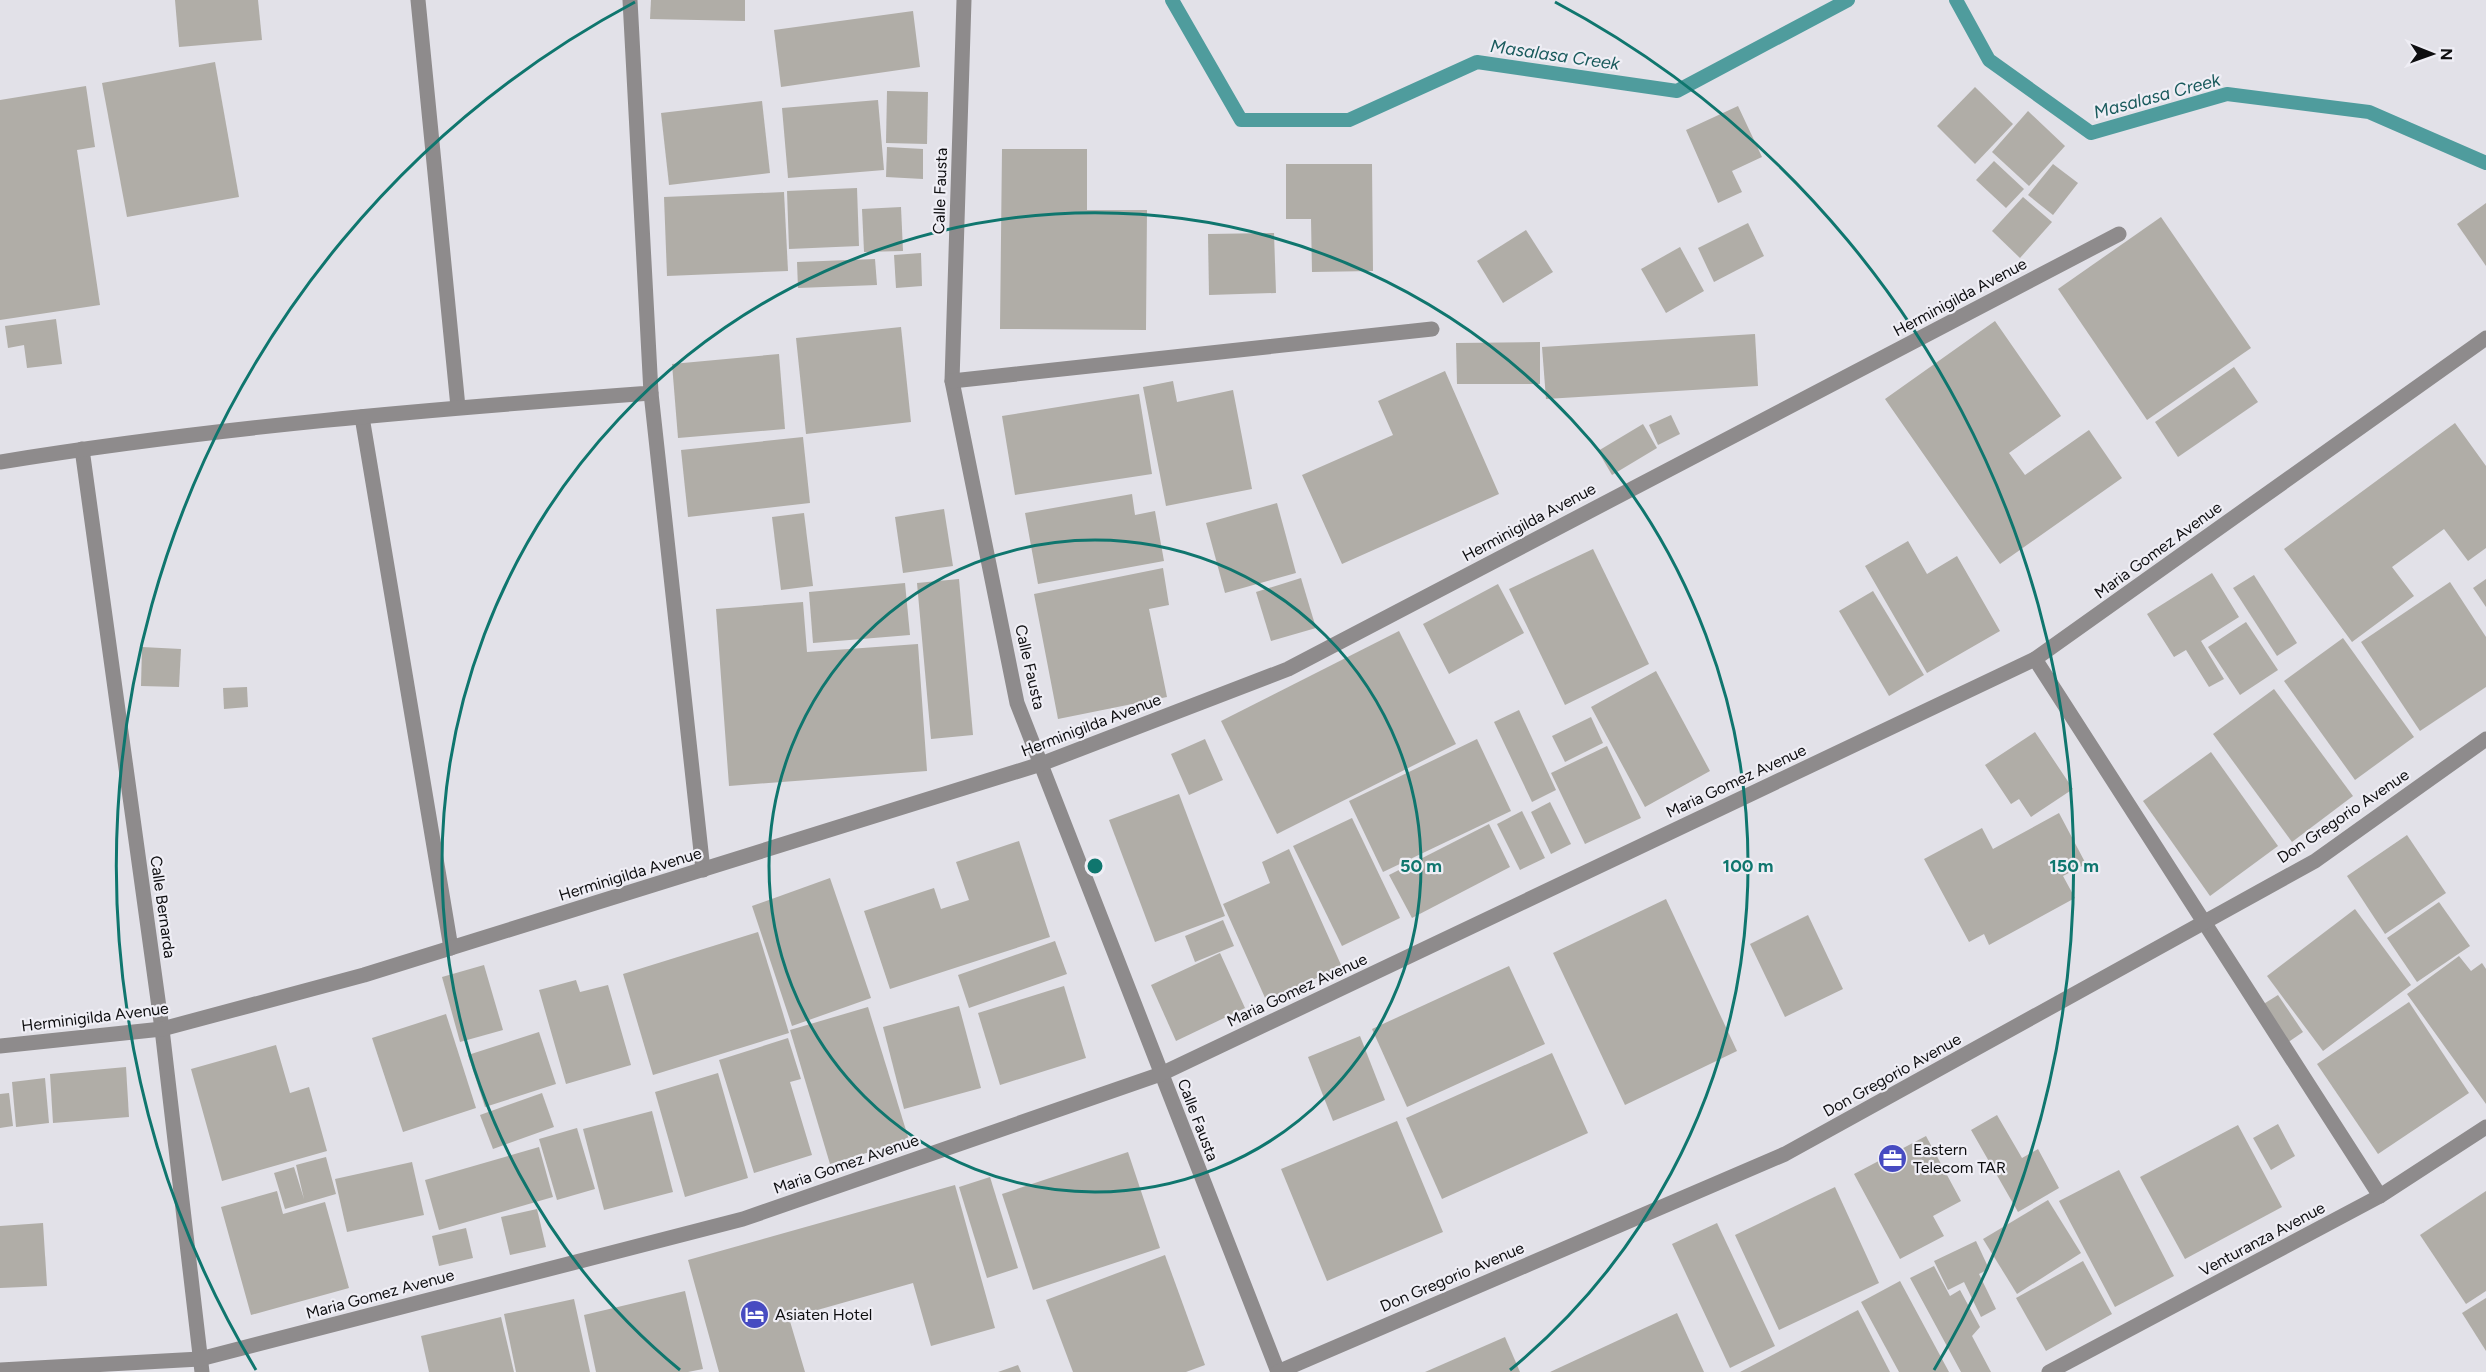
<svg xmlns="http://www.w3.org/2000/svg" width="2486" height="1372" font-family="Figtree,sans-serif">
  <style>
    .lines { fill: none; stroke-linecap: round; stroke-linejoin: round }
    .stream { stroke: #4f9c9d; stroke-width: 14 }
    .building { fill: #b0ada7 }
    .minor { stroke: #8e8b8c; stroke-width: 15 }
    .ring { fill: none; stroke: #0f766e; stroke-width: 3 }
    .labels { text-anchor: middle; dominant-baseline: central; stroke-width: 4.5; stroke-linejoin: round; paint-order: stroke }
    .street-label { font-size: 16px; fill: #0e0e10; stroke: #efeef5 }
    .poi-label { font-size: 16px; fill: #0e0e10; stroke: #efeef5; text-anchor: start }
    .water-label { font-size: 18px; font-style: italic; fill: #195a5c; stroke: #efeef5 }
    .centre { fill: #0f766e; stroke: #efeef5; stroke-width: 3 }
    .ring-label { font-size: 18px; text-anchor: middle; font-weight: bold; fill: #0f766e; stroke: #efeef5; stroke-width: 4.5; stroke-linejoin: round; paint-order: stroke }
  </style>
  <rect width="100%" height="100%" fill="#e2e1e8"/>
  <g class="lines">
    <!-- stream -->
    <g class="stream">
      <path d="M1172 0 1241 120H1349L1477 62 1677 91 1848 0"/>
      <path d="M1956 0 1989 60 2091 133 2227 94 2369 112 2486 163"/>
    </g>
  </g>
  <!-- building -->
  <g class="building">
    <path d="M175 0H258L262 40 179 47Z"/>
    <path d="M651 0H745V21L650 19Z"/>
    <path d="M913 11 920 67 781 87 774 30Z"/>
    <path d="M215 62 239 197 127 217 102 83Z"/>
    <path d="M86 86 95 147 77 150 100 305 0 320V100Z"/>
    <path d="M1975 87 2013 124 1975 164 1937 126Z"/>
    <path d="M887 91 928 92 927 144 886 143Z"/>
    <path d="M878 100 884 170 788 178 782 108Z"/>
    <path d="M762 101 770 173 669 185 661 113Z"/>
    <path d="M1738 106 1762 157 1732 171 1742 192 1718 203 1686 130Z"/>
    <path d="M2028 111 2065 146 2029 186 1992 152Z"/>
    <path d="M887 147 923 149V179L886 177Z"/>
    <path d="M1002 149H1087V210H1147L1146 330 1000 329Z"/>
    <path d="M1994 161 2024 189 2006 208 1976 180Z"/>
    <path d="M1286 164H1372L1373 271 1312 272 1311 219H1286Z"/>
    <path d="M2053 164 2078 183 2053 215 2028 195Z"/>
    <path d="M857 188 859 246 789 249 787 191Z"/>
    <path d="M784 192 788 271 667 276 664 197Z"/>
    <path d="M2023 197 2052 222 2020 258 1992 231Z"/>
    <path d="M2486 203V266L2457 224Z"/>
    <path d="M901 207 903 251 864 252 862 209Z"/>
    <path d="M2161 217 2251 348 2147 420 2058 289Z"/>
    <path d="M1748 223 1764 256 1714 282 1698 248Z"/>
    <path d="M1526 230 1553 272 1503 303 1477 261Z"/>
    <path d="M1274 233 1276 293 1209 295 1208 234Z"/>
    <path d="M1680 247 1704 291 1666 313 1641 269Z"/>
    <path d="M921 253 922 286 896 288 894 255Z"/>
    <path d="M875 259 877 285 798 288 797 262Z"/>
    <path d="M56 319 62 364 27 368 24 345 8 348 5 326Z"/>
    <path d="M1995 321 2061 416 2009 453 2025 475 2089 430 2122 478 2000 564 1885 399Z"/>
    <path d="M901 327 911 422 806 434 796 338Z"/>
    <path d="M1755 334 1758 386 1546 399 1542 347Z"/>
    <path d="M1540 342V384H1457L1456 343Z"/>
    <path d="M779 354 785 429 678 438 672 364Z"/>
    <path d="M2234 367 2258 402 2178 457 2155 422Z"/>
    <path d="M1445 371 1499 494 1342 564 1302 475 1393 435 1378 401Z"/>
    <path d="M1173 381 1177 402 1233 390 1252 489 1166 506 1143 387Z"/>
    <path d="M1139 394 1152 474 1015 495 1002 416Z"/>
    <path d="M1671 415 1680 434 1658 445 1649 425Z"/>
    <path d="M2455 423 2486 466V548L2468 561 2444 529 2392 567 2414 596 2352 642 2284 549Z"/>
    <path d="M1643 424 1657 448 1612 475 1598 451Z"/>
    <path d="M803 437 810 503 688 517 681 450Z"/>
    <path d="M1132 494 1135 515 1155 511 1164 561 1038 584 1025 513Z"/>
    <path d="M1277 503 1296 573 1225 593 1206 523Z"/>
    <path d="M944 509 953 566 903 573 895 517Z"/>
    <path d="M804 513 813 586 781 590 772 517Z"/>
    <path d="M1908 541 1927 574 1957 556 2000 631 1927 673 1865 566Z"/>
    <path d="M1593 549 1649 664 1565 705 1509 589Z"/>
    <path d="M1163 568 1169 605 1149 609 1167 697 1058 719 1034 594Z"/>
    <path d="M2212 573 2239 617 2201 641 2224 679 2209 687 2186 650 2174 657 2147 614Z"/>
    <path d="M2254 575 2297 643 2277 656 2233 588Z"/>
    <path d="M1301 578 1316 628 1271 641 1256 592Z"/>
    <path d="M959 579 973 735 931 739 917 583Z"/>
    <path d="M2486 579V607L2473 588Z"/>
    <path d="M2450 582 2486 637V687L2420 731 2361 642Z"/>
    <path d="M905 583 910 635 813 643 809 592Z"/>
    <path d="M1498 584 1524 633 1449 674 1423 624Z"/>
    <path d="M1873 591 1924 675 1889 696 1839 611Z"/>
    <path d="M803 602 807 652 918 644 927 771 729 786 716 609Z"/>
    <path d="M2246 622 2278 670 2240 695 2208 647Z"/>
    <path d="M1399 631 1456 744 1277 834 1221 721Z"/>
    <path d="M2343 638 2414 737 2355 780 2284 681Z"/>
    <path d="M142 647 181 649 179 687 141 686Z"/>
    <path d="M1656 671 1710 771 1645 807 1591 707Z"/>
    <path d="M247 687 248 707 224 709 223 688Z"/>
    <path d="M2274 689 2353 796 2292 842 2213 734Z"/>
    <path d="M1519 710 1556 790 1532 802 1494 722Z"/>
    <path d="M1591 717 1603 743 1565 762 1552 736Z"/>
    <path d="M2035 732 2073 789 2031 817 2019 799 2011 804 1985 765Z"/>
    <path d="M1205 739 1223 780 1189 795 1171 754Z"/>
    <path d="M1477 739 1511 811 1383 872 1349 801Z"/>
    <path d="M1607 746 1641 818 1585 844 1551 773Z"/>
    <path d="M2211 752 2278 846 2210 896 2143 801Z"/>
    <path d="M1179 794 1225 916 1155 942 1109 820Z"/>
    <path d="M1550 802 1571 844 1551 854 1531 812Z"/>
    <path d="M1522 811 1545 858 1520 870 1497 824Z"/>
    <path d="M2059 813 2086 864 2063 876 2075 898 1989 945 1984 934 1969 942 1924 859 1982 828 1993 849Z"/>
    <path d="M1352 818 1400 918 1342 946 1293 846Z"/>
    <path d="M1489 824 1510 867 1412 918 1389 875Z"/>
    <path d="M2407 835 2446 893 2385 934 2347 876Z"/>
    <path d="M1019 841 1050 937 890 989 864 911 934 888 941 909 969 900 956 862Z"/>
    <path d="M1289 849 1342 967 1266 1000 1223 904 1270 883 1262 862Z"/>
    <path d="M830 878 871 998 792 1026 752 906Z"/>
    <path d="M1666 899 1737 1051 1625 1105 1553 953Z"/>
    <path d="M2439 902 2470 946 2417 982 2387 938Z"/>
    <path d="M2355 909 2411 985 2323 1051 2267 976Z"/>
    <path d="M1808 915 1843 989 1785 1017 1750 944Z"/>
    <path d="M1223 920 1234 946 1195 962 1185 936Z"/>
    <path d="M758 932 789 1033 653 1075 623 974Z"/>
    <path d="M1055 941 1067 974 969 1008 958 975Z"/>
    <path d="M1220 953 1245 1008 1176 1041 1151 985Z"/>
    <path d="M2459 956 2471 971 2482 963 2486 969V1104L2407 994Z"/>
    <path d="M484 965 503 1030 460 1042 442 977Z"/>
    <path d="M1509 966 1545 1044 1407 1107 1372 1029Z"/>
    <path d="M576 980 580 992 608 985 631 1065 566 1084 539 990Z"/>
    <path d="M1064 986 1086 1058 1000 1085 978 1013Z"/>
    <path d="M2278 995 2303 1032 2287 1043 2262 1005Z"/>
    <path d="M2409 1002 2469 1093 2378 1154 2317 1064Z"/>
    <path d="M959 1006 981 1088 904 1109 883 1027Z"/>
    <path d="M868 1007 909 1140 830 1164 790 1030Z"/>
    <path d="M446 1014 476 1108 403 1132 372 1038Z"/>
    <path d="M539 1032 556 1084 485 1107 468 1055Z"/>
    <path d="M1360 1036 1385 1100 1333 1121 1308 1057Z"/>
    <path d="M788 1038 801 1079 790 1082 812 1155 754 1173 719 1060Z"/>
    <path d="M276 1045 290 1093 309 1087 327 1151 222 1181 191 1069Z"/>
    <path d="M1552 1053 1588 1133 1442 1199 1406 1118Z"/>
    <path d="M126 1067 129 1117 53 1123 50 1074Z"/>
    <path d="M718 1073 748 1178 685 1197 655 1092Z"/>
    <path d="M45 1078 49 1123 16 1127 12 1082Z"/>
    <path d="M9 1093 13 1126 0 1128V1094Z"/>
    <path d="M542 1093 554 1127 493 1149 480 1115Z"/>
    <path d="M652 1111 673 1192 604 1210 583 1129Z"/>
    <path d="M1997 1115 2022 1158 2038 1149 2059 1188 2018 1212 1971 1130Z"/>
    <path d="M1397 1121 1443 1232 1327 1281 1281 1169Z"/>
    <path d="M2278 1124 2295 1156 2271 1170 2253 1138Z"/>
    <path d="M2238 1125 2282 1207 2185 1259 2140 1177Z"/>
    <path d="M577 1128 595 1189 557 1200 539 1139Z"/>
    <path d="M1926 1136 1961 1201 1933 1216 1944 1236 1900 1259 1854 1174Z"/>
    <path d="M539 1147 553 1197 439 1230 425 1180Z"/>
    <path d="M1128 1152 1160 1248 1033 1290 1002 1194Z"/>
    <path d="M326 1157 336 1194 285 1209 274 1173 294 1167 304 1199 296 1165Z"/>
    <path d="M412 1162 424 1215 347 1232 335 1179Z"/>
    <path d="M2119 1170 2174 1276 2115 1307 2059 1201Z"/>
    <path d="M990 1177 1018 1268 987 1278 959 1187Z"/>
    <path d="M955 1185 995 1328 931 1346 913 1283 789 1318 805 1372H719L688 1260Z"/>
    <path d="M1835 1187 1879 1283 1779 1330 1735 1235Z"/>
    <path d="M277 1191 283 1214 325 1202 349 1288 251 1315 221 1207Z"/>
    <path d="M2486 1191V1291L2466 1304 2420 1235Z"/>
    <path d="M2048 1200 2081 1253 2017 1294 1983 1239Z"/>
    <path d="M537 1209 546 1247 510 1255 501 1217Z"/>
    <path d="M43 1223 47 1286 0 1288V1226Z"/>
    <path d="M1717 1223 1775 1346 1730 1368 1672 1244Z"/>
    <path d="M466 1228 473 1258 439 1266 432 1236Z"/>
    <path d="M1976 1241 1989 1269 1979 1274 1996 1309 1981 1317 1964 1282 1948 1290 1934 1261Z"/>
    <path d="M1165 1255 1205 1365 1186 1372H1073L1046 1300Z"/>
    <path d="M2083 1261 2112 1314 2046 1351 2016 1298Z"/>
    <path d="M1934 1266 1950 1296 1960 1290 1980 1327 1972 1336 1991 1372H1961L1910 1278Z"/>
    <path d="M1900 1281 1949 1372H1899L1861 1302Z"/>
    <path d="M685 1291 703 1369 688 1372H596L584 1315Z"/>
    <path d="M2486 1298V1351L2462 1313Z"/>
    <path d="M574 1299 590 1372H516L504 1314Z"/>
    <path d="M1858 1310 1890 1372H1740Z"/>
    <path d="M1677 1313 1704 1372H1550Z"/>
    <path d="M501 1317 514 1372H429L421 1336Z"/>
    <path d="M1505 1337 1520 1372H1425Z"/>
    <path d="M1018 1365 1021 1372H998Z"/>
  </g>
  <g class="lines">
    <!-- minor -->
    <g class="minor">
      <path d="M418 0 458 407"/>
      <path d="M964 0 952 381 1017 703 1278 1372"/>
      <path d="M952 381 1432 329"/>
      <path d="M651 393 703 870"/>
      <path d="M362 417 451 948"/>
      <path d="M82 449 162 1029 202 1372"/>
      <path d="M0 462C215 427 434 409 651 393L630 0"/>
      <path d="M2035 659 2380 1196"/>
      <path d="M0 1046 162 1029 364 975 1041 764 1288 669 2119 234"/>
      <path d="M0 1370 200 1359 743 1219 1161 1074 2035 659 2486 338"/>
      <path d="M1278 1372 1785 1154 2315 861 2486 739"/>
      <path d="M2049 1372 2380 1196 2486 1127"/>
    </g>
  </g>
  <!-- distance rings -->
  <g class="ring">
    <circle cx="1095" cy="866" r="326"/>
    <path d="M680 1370A653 653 0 1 1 1510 1370"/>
    <path d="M256 1370A979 979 0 0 1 635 2M1555 2A979 979 0 0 1 1934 1370"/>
  </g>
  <!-- icons -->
  <defs>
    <symbol id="office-disc" viewBox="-11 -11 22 22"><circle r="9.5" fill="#474bc1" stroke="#efeef5"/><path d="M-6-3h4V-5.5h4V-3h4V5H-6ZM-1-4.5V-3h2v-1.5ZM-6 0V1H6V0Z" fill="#fff"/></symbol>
    <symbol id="hotel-disc" viewBox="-11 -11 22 22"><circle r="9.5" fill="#474bc1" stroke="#efeef5"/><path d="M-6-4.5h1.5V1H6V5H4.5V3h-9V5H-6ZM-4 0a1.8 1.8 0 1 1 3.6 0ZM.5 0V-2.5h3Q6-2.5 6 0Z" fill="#fff"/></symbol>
  </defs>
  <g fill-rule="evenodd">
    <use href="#office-disc" x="1876" y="1142" width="33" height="33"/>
    <use href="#hotel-disc" x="738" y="1298" width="33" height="33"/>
  </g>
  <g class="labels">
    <!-- street labels -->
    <g class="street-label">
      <text transform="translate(940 191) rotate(-88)">Calle Fausta</text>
      <text transform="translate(1960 297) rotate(-28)">Herminigilda Avenue</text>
      <text transform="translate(1529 522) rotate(-28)">Herminigilda Avenue</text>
      <text transform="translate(2158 550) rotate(-36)">Maria Gomez Avenue</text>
      <text transform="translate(1030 667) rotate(77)">Calle Fausta</text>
      <text transform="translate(1091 725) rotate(-21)">Herminigilda Avenue</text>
      <text transform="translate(1736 781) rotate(-25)">Maria Gomez Avenue</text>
      <text transform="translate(2343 816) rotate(-34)">Don Gregorio Avenue</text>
      <text transform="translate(630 874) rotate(-17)">Herminigilda Avenue</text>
      <text transform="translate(163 907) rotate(82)">Calle Bernarda</text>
      <text transform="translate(1297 990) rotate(-25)">Maria Gomez Avenue</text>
      <text transform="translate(95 1017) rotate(-7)">Herminigilda Avenue</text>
      <text transform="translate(1892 1075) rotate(-29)">Don Gregorio Avenue</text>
      <text transform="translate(1198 1120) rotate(69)">Calle Fausta</text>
      <text transform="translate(846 1164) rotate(-19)">Maria Gomez Avenue</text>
      <text transform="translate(2262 1239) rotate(-28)">Venturanza Avenue</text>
      <text transform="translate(1452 1277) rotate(-23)">Don Gregorio Avenue</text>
      <text transform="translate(380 1294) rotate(-15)">Maria Gomez Avenue</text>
    </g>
    <!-- poi labels -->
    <g class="poi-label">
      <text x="1913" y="1149">Eastern<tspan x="1913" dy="18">Telecom TAR</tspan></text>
      <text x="775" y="1314">Asiaten Hotel</text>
    </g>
    <!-- water labels -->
    <g class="water-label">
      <text transform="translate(1555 55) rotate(8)">Masalasa Creek</text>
      <text transform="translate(2157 96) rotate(-15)">Masalasa Creek</text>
    </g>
  </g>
  <circle cx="1095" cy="866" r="9" class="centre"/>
  <g class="ring-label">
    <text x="1421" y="872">50 m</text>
    <text x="1748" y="872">100 m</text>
    <text x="2074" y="872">150 m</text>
  </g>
  <!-- north arrow -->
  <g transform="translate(2432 54) rotate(91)" stroke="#efeef5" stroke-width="4.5" paint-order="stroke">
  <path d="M0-4.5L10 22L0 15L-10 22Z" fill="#0e0e10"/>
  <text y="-9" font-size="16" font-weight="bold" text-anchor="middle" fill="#0e0e10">N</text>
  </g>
</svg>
